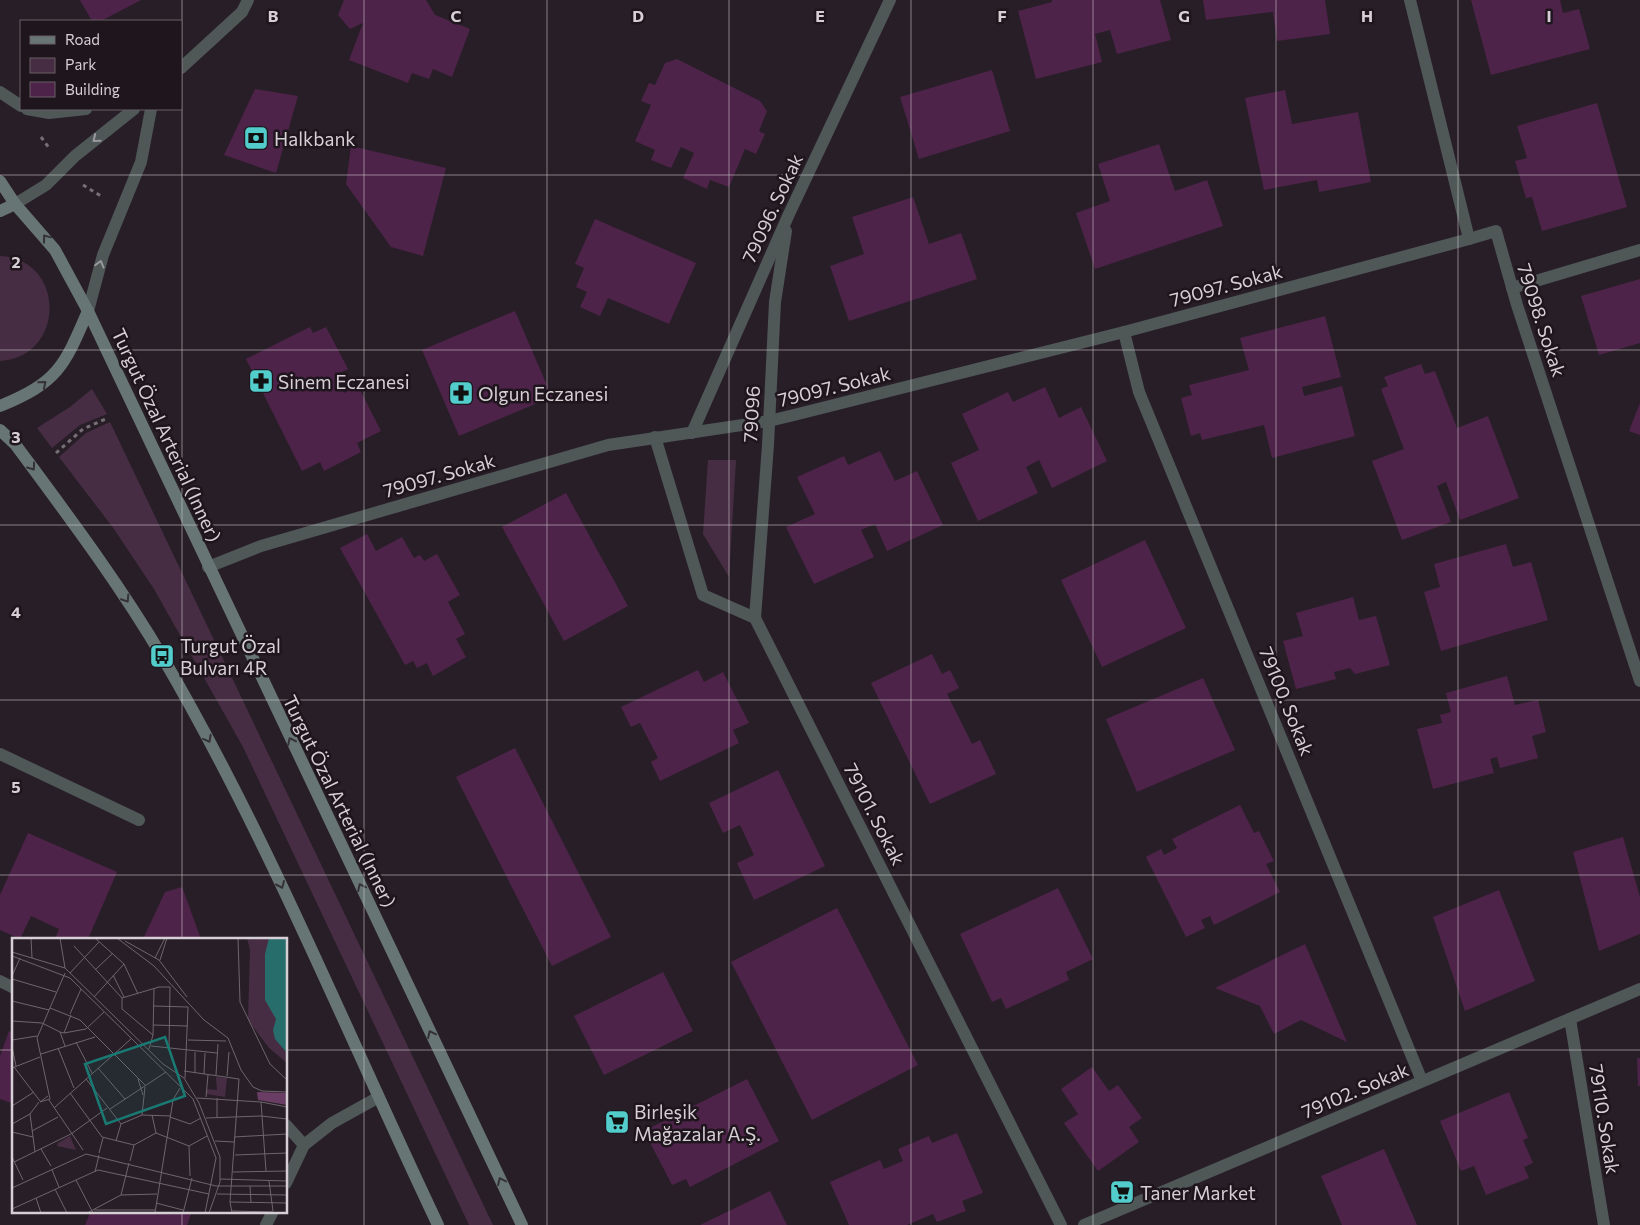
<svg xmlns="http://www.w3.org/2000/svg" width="1640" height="1225" font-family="Commissioner,sans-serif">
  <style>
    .green { fill: #472d43 }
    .building { fill: #4e2349 }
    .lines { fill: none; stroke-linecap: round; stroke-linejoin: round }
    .path { stroke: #776f76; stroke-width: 3; stroke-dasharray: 4 4; stroke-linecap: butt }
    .service { stroke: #4f5757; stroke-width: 12 }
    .minor { stroke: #4f5757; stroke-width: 12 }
    .tertiary { stroke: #4f5757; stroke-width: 12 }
    .secondary { stroke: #687575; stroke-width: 12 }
    .oneway { stroke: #99999c }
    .oneway2 { stroke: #353237 }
    .grid { fill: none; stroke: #d6cfd5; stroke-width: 1; stroke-opacity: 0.55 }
    .labels { text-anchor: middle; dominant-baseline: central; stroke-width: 5; stroke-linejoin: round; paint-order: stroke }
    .poi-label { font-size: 19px; fill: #d6cfd5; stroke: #1f151d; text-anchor: start }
    .street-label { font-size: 19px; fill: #d6cfd5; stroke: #1f151d }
    .inset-road { fill: none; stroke: #6e656d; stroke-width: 1 }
    .view { fill: #197a73; fill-opacity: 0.15; stroke: #197a73; stroke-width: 2.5 }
    .inset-edge { fill: none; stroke: #d6cfd5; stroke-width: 2.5 }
    .grid-label { font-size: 16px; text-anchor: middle; font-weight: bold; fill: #d6cfd5; stroke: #1f151d; stroke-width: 5; stroke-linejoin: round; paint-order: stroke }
  </style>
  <rect width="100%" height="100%" fill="#281e27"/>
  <!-- green -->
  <g class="green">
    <path d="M0 256C66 259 66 357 0 361Z"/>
    <path d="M92 389 107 414 80 425 52 448 37 428 70 407Z"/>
    <path d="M110 422 493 1225H469L243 747 154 589 114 529 59 457 86 433Z"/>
    <path d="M708 460H736L729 577 703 534Z"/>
  </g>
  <!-- building -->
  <g class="building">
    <path d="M80 0H141L101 21H92Z"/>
    <path d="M344 0H426L435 15 470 29 452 77 433 69 429 79 412 73 408 83 349 60 363 23 350 29 338 15Z"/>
    <path d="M1052 0H1160L1171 40 1117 54 1110 30 1095 34 1102 62 1036 79 1018 11 1052 2Z"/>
    <path d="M1203 0H1325L1330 34 1277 41 1273 12 1206 20Z"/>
    <path d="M1471 0H1560L1563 13 1579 9 1590 49 1491 75Z"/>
    <path d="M677 59 760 101 767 111 759 131 765 134 756 154 745 149 729 187 710 180 707 189 683 178 694 153 681 147 671 168 651 160 655 150 635 141 651 105 641 101 649 83 655 85 665 63Z"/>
    <path d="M992 70 1010 131 919 159 900 97Z"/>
    <path d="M255 89 298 96 276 173 224 155Z"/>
    <path d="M1285 90 1292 124 1358 112 1371 182 1319 192 1317 180 1264 190 1245 98Z"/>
    <path d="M1597 103 1627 207 1542 231 1532 197 1526 198 1515 161 1527 158 1517 126Z"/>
    <path d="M1159 144 1175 191 1207 180 1223 226 1095 269 1076 213 1110 201 1098 164Z"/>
    <path d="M351 146 446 168 423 256 391 247 346 184Z"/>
    <path d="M913 197 929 244 961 233 977 279 849 321 830 266 864 254 852 217Z"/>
    <path d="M595 219 696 263 669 324 608 298 600 316 580 307 587 292 576 287 584 268 575 264Z"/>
    <path d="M1640 279V343L1599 355 1581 296Z"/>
    <path d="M515 311 552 397 459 436 422 350Z"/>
    <path d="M1325 316 1341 377 1302 387 1304 396 1342 386 1355 436 1272 458 1264 425 1202 440 1200 433 1191 436 1181 398 1192 395 1189 385 1249 370 1240 338Z"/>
    <path d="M310 327 313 333 326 327 348 369 335 375 344 393 358 386 381 431 357 443 361 452 324 471 320 462 302 471 246 359Z"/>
    <path d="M1421 364 1425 374 1435 371 1457 428 1488 416 1519 498 1460 520 1446 482 1437 486 1451 522 1402 540 1372 461 1404 449 1381 389 1388 386 1384 377Z"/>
    <path d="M1045 387 1059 418 1081 407 1107 461 1052 488 1039 460 1026 467 1038 493 978 521 951 463 979 450 962 414 1008 392 1013 402Z"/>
    <path d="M1640 403V435L1629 431Z"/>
    <path d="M880 451 895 481 917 471 943 525 887 551 875 524 861 530 874 557 814 584 786 527 815 514 797 477 844 456 848 465Z"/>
    <path d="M566 493 628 606 564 641 502 527Z"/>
    <path d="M367 534 376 551 402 537 414 558 420 555 424 561 437 554 460 595 448 602 465 634 456 639 466 657 433 676 427 663 417 668 413 661 405 665 340 548Z"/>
    <path d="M1145 540 1186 628 1102 667 1061 580Z"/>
    <path d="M1506 544 1513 567 1531 562 1548 620 1441 651 1424 592 1440 587 1434 564Z"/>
    <path d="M1353 597 1359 620 1376 616 1390 665 1355 674 1350 668 1334 672 1336 679 1296 689 1283 641 1303 636 1296 613Z"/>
    <path d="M932 654 942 674 950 670 959 688 947 694 972 744 980 740 996 774 930 804 871 683Z"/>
    <path d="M698 670 704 682 723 672 749 723 733 730 739 743 660 781 651 762 658 758 640 723 631 727 621 707Z"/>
    <path d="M1507 676 1515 705 1538 700 1546 732 1532 736 1538 758 1500 768 1497 757 1490 759 1494 773 1433 789 1417 729 1442 723 1440 715 1451 712 1446 693Z"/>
    <path d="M1203 678 1235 750 1137 792 1106 719Z"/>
    <path d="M515 748 611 937 552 966 456 777Z"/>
    <path d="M778 770 825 866 754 900 737 863 754 855 740 825 723 833 709 803Z"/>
    <path d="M1240 805 1254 833 1259 831 1274 861 1266 864 1280 892 1214 925 1210 916 1201 920 1205 928 1186 937 1146 857 1161 849 1164 855 1177 848 1172 839Z"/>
    <path d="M28 833 117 872 88 939H55L59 929 31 916 20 939 0 930V895Z"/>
    <path d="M1623 837 1640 897V934L1599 951 1573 852Z"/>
    <path d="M182 887 201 939H143L165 892Z"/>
    <path d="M1058 888 1093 959 1066 972 1069 980 1006 1009 1001 998 992 1002 960 934Z"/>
    <path d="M1499 890 1535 981 1465 1011 1433 917Z"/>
    <path d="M837 908 918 1065 812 1120 731 962Z"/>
    <path d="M1305 944 1347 1042 1301 1020 1274 1034 1260 1006 1215 988Z"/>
    <path d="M663 972 693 1031 604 1075 574 1016Z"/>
    <path d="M9 1031 14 1033V1104L0 1099V1056Z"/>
    <path d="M1637 1058H1640V1086H1638Z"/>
    <path d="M1092 1067 1109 1091 1118 1085 1142 1118 1129 1127 1139 1142 1098 1171 1064 1123 1078 1114 1061 1089Z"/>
    <path d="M747 1079 779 1141 690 1187 686 1179 672 1185 644 1131Z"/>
    <path d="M1509 1092 1528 1138 1523 1140 1533 1163 1524 1167 1529 1178 1486 1195 1474 1166 1461 1171 1440 1121Z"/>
    <path d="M957 1133 983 1193 962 1201 966 1211 937 1222 933 1214 907 1225H849L830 1182 880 1160 884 1169 903 1161 898 1149 929 1136 932 1143Z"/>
    <path d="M1384 1149 1417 1225H1342L1321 1176Z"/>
    <path d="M770 1191 787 1225H700Z"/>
    <path d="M91 1211H192L187 1225H85Z"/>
  </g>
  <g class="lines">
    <!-- path -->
    <g class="path">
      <path d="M41 137 49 148"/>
      <path d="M83 185 101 196"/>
      <path d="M56 453 83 429 108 418"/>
    </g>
    <!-- service -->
    <path class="service" d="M0 754 139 820"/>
    <!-- minor -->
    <g class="minor">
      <path d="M1410 0 1469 239 1496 231 1517 305 1640 681"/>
      <path d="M181 68 242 12 248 0"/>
      <path d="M1512 288 1640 250"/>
      <path d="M1124 332 1139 392 1422 1081"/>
      <path d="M692 433 789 214 890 0"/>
      <path d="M655 437 703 595 755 618 1061 1225"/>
      <path d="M208 567 261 546 608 445 769 421 798 414 1124 332 1469 239"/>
      <path d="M755 618 768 445 775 302 786 231"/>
      <path d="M0 981 14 988"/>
      <path d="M1570 1019 1604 1225"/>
      <path d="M286 1125 304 1145"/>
      <path d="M286 1183 304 1145 332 1123 377 1098"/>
      <path d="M266 1225 273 1211"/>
      <path d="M1084 1225 1640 989"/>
    </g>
    <!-- tertiary -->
    <g class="tertiary">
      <path d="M0 92 21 106"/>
      <path d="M27 109 49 113 86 109"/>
      <path d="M15 204 46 185 75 156 134 109"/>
      <path d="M88 311 103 255 141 162 151 109"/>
    </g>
    <!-- secondary -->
    <g class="secondary">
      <path d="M0 181 15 204 55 250 88 311 522 1225"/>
      <path d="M0 211 15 204"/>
      <path d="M0 406C58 382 64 367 88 311"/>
      <path d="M0 430 15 444C66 513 119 583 163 658 269 839 348 1036 438 1225"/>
    </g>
  </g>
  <!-- one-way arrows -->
  <defs><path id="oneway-chevron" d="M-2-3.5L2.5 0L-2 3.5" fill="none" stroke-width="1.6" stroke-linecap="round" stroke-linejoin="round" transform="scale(1.25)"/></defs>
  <g class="oneway">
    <use href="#oneway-chevron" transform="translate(96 139) rotate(141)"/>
    <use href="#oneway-chevron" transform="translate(100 264) rotate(-75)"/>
  </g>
  <g class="oneway2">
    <use href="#oneway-chevron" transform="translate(46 238) rotate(-127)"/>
    <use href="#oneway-chevron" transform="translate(43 384) rotate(-40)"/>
    <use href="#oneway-chevron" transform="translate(32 467) rotate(54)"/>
    <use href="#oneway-chevron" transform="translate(126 599) rotate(57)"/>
    <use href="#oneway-chevron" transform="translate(208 739) rotate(62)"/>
    <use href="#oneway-chevron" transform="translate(291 741) rotate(-115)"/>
    <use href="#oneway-chevron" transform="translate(281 885) rotate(66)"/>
    <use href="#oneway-chevron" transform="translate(361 887) rotate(-116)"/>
    <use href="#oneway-chevron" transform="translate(431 1034) rotate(-115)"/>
    <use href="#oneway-chevron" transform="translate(501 1181) rotate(-115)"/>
  </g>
  <!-- grid -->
  <path class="grid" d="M182 0V939M364 0V1225M547 0V1225M729 0V1225M911 0V1225M1093 0V1225M1276 0V1225M1458 0V1225M0 175H1640M0 350H1640M0 525H1640M0 700H1640M0 875H1640M0 1050H14M286 1050H1640M182 1211V1225"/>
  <!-- icons -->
  <defs>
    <symbol id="bank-square" viewBox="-11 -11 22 22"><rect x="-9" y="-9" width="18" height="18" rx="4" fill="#52cdcc" stroke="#1f151d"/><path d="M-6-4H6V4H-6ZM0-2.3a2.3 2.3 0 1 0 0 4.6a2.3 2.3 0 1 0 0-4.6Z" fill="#111"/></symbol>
    <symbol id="pharmacy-square" viewBox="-11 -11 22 22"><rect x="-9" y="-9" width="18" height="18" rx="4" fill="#52cdcc" stroke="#1f151d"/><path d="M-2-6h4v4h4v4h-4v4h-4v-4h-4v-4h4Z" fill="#111"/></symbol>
    <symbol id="bus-square" viewBox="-11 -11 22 22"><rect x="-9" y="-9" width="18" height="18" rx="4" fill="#52cdcc" stroke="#1f151d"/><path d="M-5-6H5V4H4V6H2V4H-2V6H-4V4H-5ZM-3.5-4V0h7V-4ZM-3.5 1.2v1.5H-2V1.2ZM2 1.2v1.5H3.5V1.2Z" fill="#111"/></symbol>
    <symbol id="supermarket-square" viewBox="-11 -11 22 22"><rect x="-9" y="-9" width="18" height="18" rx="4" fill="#52cdcc" stroke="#1f151d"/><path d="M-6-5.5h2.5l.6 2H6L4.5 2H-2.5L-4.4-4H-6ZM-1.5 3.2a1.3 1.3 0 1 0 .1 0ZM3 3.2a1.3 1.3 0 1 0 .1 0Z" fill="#111"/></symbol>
  </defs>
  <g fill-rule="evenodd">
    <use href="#bank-square" x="242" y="124" width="28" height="28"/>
    <use href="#pharmacy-square" x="247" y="367" width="28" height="28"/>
    <use href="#pharmacy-square" x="447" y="379" width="28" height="28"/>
    <use href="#bus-square" x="148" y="642" width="28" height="28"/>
    <use href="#supermarket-square" x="603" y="1108" width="28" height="28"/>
    <use href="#supermarket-square" x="1108" y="1178" width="28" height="28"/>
  </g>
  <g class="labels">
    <!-- poi labels -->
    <g class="poi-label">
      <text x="274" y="138">Halkbank</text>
      <text x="278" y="381">Sinem Eczanesi</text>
      <text x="478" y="393">Olgun Eczanesi</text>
      <text x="180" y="645">Turgut Özal<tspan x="180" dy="22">Bulvarı 4R</tspan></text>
      <text x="634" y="1111">Birleşik<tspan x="634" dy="22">Mağazalar A.Ş.</tspan></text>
      <text x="1140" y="1192">Taner Market</text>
    </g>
    <!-- street labels -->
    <g class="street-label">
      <text transform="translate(772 208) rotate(-65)">79096. Sokak</text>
      <text transform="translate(1226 285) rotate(-15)">79097. Sokak</text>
      <text transform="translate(1542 320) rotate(72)">79098. Sokak</text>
      <text transform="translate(834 386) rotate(-14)">79097. Sokak</text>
      <text transform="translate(751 414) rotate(-87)">79096</text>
      <text transform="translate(167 435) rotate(65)">Turgut Özal Arterial (Inner)</text>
      <text transform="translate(439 475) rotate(-16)">79097. Sokak</text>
      <text transform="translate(1287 701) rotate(68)">79100. Sokak</text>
      <text transform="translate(340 801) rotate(64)">Turgut Özal Arterial (Inner)</text>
      <text transform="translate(875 814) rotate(63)">79101. Sokak</text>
      <text transform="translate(1355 1090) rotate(-23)">79102. Sokak</text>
      <text transform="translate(1605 1119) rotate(81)">79110. Sokak</text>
    </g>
  </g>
  <!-- overview -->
  <g transform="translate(12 938)">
    <rect width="275" height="275" fill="#281e27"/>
    <path d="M235 0H275V125L257 110 236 82 238 12ZM204 139 215 140 213 159 194 156 195 151 205 152ZM58 198 64 212 45 208 46 205Z" fill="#472d43"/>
    <path d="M245 154 275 155V167L246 162Z" fill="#6a3d64"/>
    <path d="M257 0H275V115L263 101 261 92 264 81 253 62V16Z" fill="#276d6c"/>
    <path class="inset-road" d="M19 0 20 20M48 0 53 30M83 0 112 26 126 56M105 0 142 28 192 82 216 100 229 132 241 149 250 153 275 154M226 0 228 64 258 126 275 142M113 3 147 22 175 59M62 8 110 60V71L141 97M0 14 53 30 151 126 172 140 187 165 208 219V244L197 275M0 18 58 40 181 161 204 220 193 275M143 20 153 0M148 22 155 0M83 32 101 15M58 35 87 4M101 37 112 59M0 38 8 20M0 41 44 54M82 59 112 26M110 60 147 49H158L157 111M0 63 37 72M141 68 176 69 173 140M38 70 68 82 134 148M58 76 69 51M0 83 30 85 48 94 53 108M141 87 176 88M48 94 52 95 59 77M52 95 74 91 92 74M0 102 25 98M176 102 214 103M64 104 80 135M139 108 205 115M0 109 4 128M46 110 62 150M137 111 141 97 142 51M183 114V135M29 116 83 99M2 129 28 163M0 130 28 119M86 130 113 161M172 133 227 141 218 264 220 275M192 136 193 115M204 137 206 106M215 138 217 114M74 141 109 186 104 203M126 141 131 157M58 155 90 199 122 207 144 195M36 158 28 164 38 161 25 100 53 35M194 159 196 137M185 160 249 164 275 169M37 162 71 212M249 164 254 233M0 168 22 154M42 170 120 100M98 171 154 134M18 176 23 214M130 177 133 149M140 177 144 195M158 179 178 186 189 180M194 180 249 178 275 181M205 180V160M0 186 18 176 27 164M109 186 130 177 159 178M20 193 46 179M0 194 21 199M144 195 177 208 195 198M222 199 275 196M203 203 222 204M177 208 178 238M29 211 39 228M87 215 91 200M223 217 275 215M0 219 11 242M118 223 122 207M2 224 59 196 95 170M40 232 47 249M83 234 87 217M221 234 275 233M208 241 275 243M64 242 81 275M257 243 261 273M238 248 239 265M0 250 74 216 204 248H275M43 251 55 275M205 256 275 257M109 257 117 225M24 260 29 275M218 264 275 265M144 265 171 272M0 271 86 232 197 256M82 272H143M220 273 261 274M75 275 109 257 145 256M143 275 161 162 168 150M171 275 180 240"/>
    <path class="view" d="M153 99 173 158 94 186 73 126Z"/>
    <rect width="275" height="275" class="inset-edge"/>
  </g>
  <g class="grid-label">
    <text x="273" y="22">B</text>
    <text x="456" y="22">C</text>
    <text x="638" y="22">D</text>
    <text x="820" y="22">E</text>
    <text x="1002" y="22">F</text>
    <text x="1184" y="22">G</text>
    <text x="1367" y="22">H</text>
    <text x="1549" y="22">I</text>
    <text x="16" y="268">2</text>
    <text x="16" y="443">3</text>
    <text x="16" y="618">4</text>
    <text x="16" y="793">5</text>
  </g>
  <!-- legend -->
  <rect x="20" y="20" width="162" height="90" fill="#1f151d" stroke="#685f67"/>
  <rect x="30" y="36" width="25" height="8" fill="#687575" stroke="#685f67"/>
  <text x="65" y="45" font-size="15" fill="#d6cfd5">Road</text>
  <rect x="30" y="58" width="25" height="15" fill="#472d43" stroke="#685f67"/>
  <text x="65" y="70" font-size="15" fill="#d6cfd5">Park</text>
  <rect x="30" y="82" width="25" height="15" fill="#4e2349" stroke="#685f67"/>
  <text x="65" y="95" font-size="15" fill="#d6cfd5">Building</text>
</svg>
